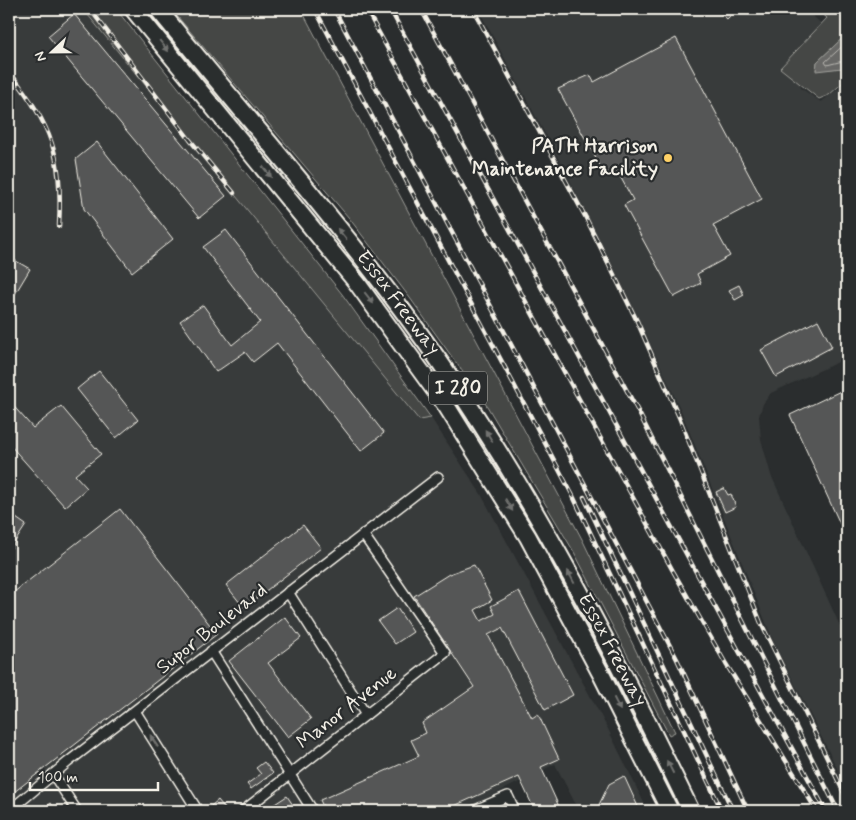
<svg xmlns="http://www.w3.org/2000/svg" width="856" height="820" font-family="Mynerve,sans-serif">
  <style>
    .built { fill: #373a3a }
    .green { fill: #444645; stroke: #9c9c96 }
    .water { fill: #676866; stroke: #9f9f9a }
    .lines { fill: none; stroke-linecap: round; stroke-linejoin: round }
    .shore { stroke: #bcbab4; stroke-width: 1 }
    .building { fill: #555756; stroke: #f4f1e8 }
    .minor-casing { stroke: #f4f1e8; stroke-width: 12 }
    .motorway-casing { stroke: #f4f1e8; stroke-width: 20 }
    .minor { stroke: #2a2d2e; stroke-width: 9 }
    .motorway { stroke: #2a2d2e; stroke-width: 16 }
    .rail-casing { stroke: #f4f1e8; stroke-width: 4.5 }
    .rail { stroke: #2a2d2e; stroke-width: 2.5; stroke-dasharray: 8; stroke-linecap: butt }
    .oneway { fill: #71726f }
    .poi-dot { fill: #ffd166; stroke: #2a2d2e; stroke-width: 2 }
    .labels { text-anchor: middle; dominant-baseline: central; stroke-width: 4.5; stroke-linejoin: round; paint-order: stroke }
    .shield { fill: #2a2d2e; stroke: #b7b6b0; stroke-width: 1 }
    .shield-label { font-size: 19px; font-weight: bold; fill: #f4f1e8 }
    .poi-label { font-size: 20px; font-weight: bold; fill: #f4f1e8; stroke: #2a2d2e; text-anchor: end }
    .street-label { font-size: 20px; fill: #f4f1e8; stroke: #2a2d2e }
  </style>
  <rect width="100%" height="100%" fill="#2a2d2e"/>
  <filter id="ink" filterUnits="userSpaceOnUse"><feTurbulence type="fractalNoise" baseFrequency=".02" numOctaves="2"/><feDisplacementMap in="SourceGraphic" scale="10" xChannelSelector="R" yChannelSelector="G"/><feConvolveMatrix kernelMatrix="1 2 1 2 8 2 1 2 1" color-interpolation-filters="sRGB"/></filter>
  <g filter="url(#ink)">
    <!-- built -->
    <g class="built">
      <path d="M9 9H83L419 420 431 418 481 494 608 729 648 811H579L555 764 461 811H9Z"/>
      <path d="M478 9H805L824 26 799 72 801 88 821 102 847 82V358L771 393 763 404 759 416 761 439 771 475 847 641V788L774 643 681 411 637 315 568 177Z"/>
    </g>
    <!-- green -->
    <g class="green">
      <path d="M83 9H116L342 294 431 418 419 420Z"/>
      <path d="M171 9H301L583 541 675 732 669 735 574 552 487 406 410 298 349 218Z"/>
      <path d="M817 9H841L847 15V34L817 62 816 70 842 68 847 63V79L829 95 819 99 780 68 827 18Z"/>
    </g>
    <!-- water -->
    <path class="water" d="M847 34V63L842 68 816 71 817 62Z"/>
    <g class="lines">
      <!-- shore -->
      <path class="shore" d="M847 42 825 62 827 65 847 60"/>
    </g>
    <!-- building -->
    <g class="building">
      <path d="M716 9H737L727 19Z"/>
      <path d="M74 14 226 196 199 218 48 36Z"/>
      <path d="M676 38 762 199 713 225 730 256 697 274 701 283 674 297 624 205 633 200 616 169 605 175 558 89 590 75 594 82Z"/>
      <path d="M97 142 173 239 132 272 84 209 76 159Z"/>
      <path d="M226 230 384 433 361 451 277 343 253 362 245 352 216 372 180 321 203 305 232 345 260 322 203 247Z"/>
      <path d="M9 257 30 269 9 304Z"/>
      <path d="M739 285 744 295 735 300 729 290Z"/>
      <path d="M818 320 832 347 776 377 761 350Z"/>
      <path d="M99 371 138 420 116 438 77 389Z"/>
      <path d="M847 388V539L790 415Z"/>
      <path d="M9 401 33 428 61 406 101 454 75 475 87 488 65 507 9 444Z"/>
      <path d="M724 488 728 495 731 494 736 507 725 512 716 492Z"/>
      <path d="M120 509 217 634 9 796V731L13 727 9 722V596Z"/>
      <path d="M9 513 26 525 9 551Z"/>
      <path d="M303 525 321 548 244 608 226 585Z"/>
      <path d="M474 565 492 600 475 610 481 621 495 614 491 606 519 591 573 695 545 710 502 628 488 635 532 718 538 714 559 759 541 767 561 811H535L519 777 443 811H325L320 800 419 756 411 740 426 733 422 723 474 687 414 596 449 574Z"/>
      <path d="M397 608 413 632 395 644 378 621Z"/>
      <path d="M285 617 301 638 268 663 311 719 288 737 229 661Z"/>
      <path d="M264 762 273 773 251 789 247 784 261 774 256 768Z"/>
      <path d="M624 776 640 811H596L609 784Z"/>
      <path d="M287 796 297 811H264Z"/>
      <path d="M218 800 227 811H205Z"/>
      <path d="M51 803 56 811H41Z"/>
    </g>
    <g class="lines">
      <defs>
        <g id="minor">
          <path d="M288 592 366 715"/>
          <path d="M211 651 313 811"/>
          <path d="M135 711 198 811"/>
          <path d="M53 774 77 811"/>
          <path d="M9 811 68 762 438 477"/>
          <path d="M243 811 445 653 363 534"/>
          <path d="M473 811 508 796 515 811"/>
        </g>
        <g id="motorway">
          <path d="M133 9 357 283 447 407 528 537 601 674 670 811"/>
          <path d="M158 9C252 124 351 236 437 358 536 500 616 656 691 811"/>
        </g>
      </defs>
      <!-- minor casing -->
      <use href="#minor" class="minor-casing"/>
      <!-- motorway casing -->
      <use href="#motorway" class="motorway-casing"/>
      <!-- minor -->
      <use href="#minor" class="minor"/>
      <!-- motorway -->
      <use href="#motorway" class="motorway"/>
      <defs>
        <g id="rail">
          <path d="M90 9 190 140 234 193"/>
          <path d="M315 9 573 496 722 811"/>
          <path d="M334 9 677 659 748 811"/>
          <path d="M366 9 673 571 726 664 817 811"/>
          <path d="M390 9 826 811"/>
          <path d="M421 9 640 415 838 811"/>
          <path d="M473 9 586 218 637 321 679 417 761 623 847 799"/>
          <path d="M9 71C52 127 63 155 59 226"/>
          <path d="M584 497 733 811"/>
        </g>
      </defs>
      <!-- rail casing -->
      <use href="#rail" class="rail-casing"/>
      <!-- rail -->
      <use href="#rail" class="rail"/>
    </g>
    <!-- one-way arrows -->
    <defs><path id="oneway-solid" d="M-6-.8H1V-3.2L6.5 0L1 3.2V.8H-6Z" transform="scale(1.25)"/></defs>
    <g class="oneway">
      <use href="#oneway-solid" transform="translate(164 46) rotate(51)"/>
      <use href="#oneway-solid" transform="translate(267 172) rotate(51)"/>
      <use href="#oneway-solid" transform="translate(342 234) rotate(-129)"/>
      <use href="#oneway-solid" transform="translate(369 298) rotate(52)"/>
      <use href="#oneway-solid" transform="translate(489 436) rotate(-122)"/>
      <use href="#oneway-solid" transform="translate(509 505) rotate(59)"/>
      <use href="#oneway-solid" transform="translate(571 577) rotate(-118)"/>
      <use href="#oneway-solid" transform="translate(617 704) rotate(63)"/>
      <use href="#oneway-solid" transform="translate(154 741) rotate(-122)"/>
      <use href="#oneway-solid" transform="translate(670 767) rotate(-117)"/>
    </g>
  </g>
  <!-- markers -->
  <circle class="poi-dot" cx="668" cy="158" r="5"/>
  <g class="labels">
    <!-- shield labels -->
    <rect class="shield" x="429" y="371.5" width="58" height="33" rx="4"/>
    <g class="shield-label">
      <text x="458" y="388">I 280</text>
    </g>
    <!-- poi labels -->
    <g class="poi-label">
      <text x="658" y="146">PATH Harrison<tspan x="658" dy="23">Maintenance Facility</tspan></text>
    </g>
    <!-- street labels -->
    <g class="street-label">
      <text transform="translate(398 303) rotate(53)">Essex Freeway</text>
      <text transform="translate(212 629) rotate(-38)">Supor Boulevard</text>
      <text transform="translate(612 650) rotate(62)">Essex Freeway</text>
      <text transform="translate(347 708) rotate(-38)">Manor Avenue</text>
    </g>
  </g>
  <!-- margin -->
  <rect width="856" height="820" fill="none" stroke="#2a2d2e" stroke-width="30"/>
  <rect x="15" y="15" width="826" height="790" fill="none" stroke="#f4f1e8" stroke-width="2" filter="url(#ink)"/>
  <!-- north arrow -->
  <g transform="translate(52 52) rotate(248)" stroke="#2a2d2e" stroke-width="4" paint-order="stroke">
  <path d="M0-4L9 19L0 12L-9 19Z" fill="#f4f1e8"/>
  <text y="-8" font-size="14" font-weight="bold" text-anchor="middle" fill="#f4f1e8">N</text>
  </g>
  <!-- scale -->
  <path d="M30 782v8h128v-8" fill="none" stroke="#f4f1e8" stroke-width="2.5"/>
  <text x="38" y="782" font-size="15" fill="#f4f1e8" stroke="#2a2d2e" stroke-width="4" paint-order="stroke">100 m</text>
</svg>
